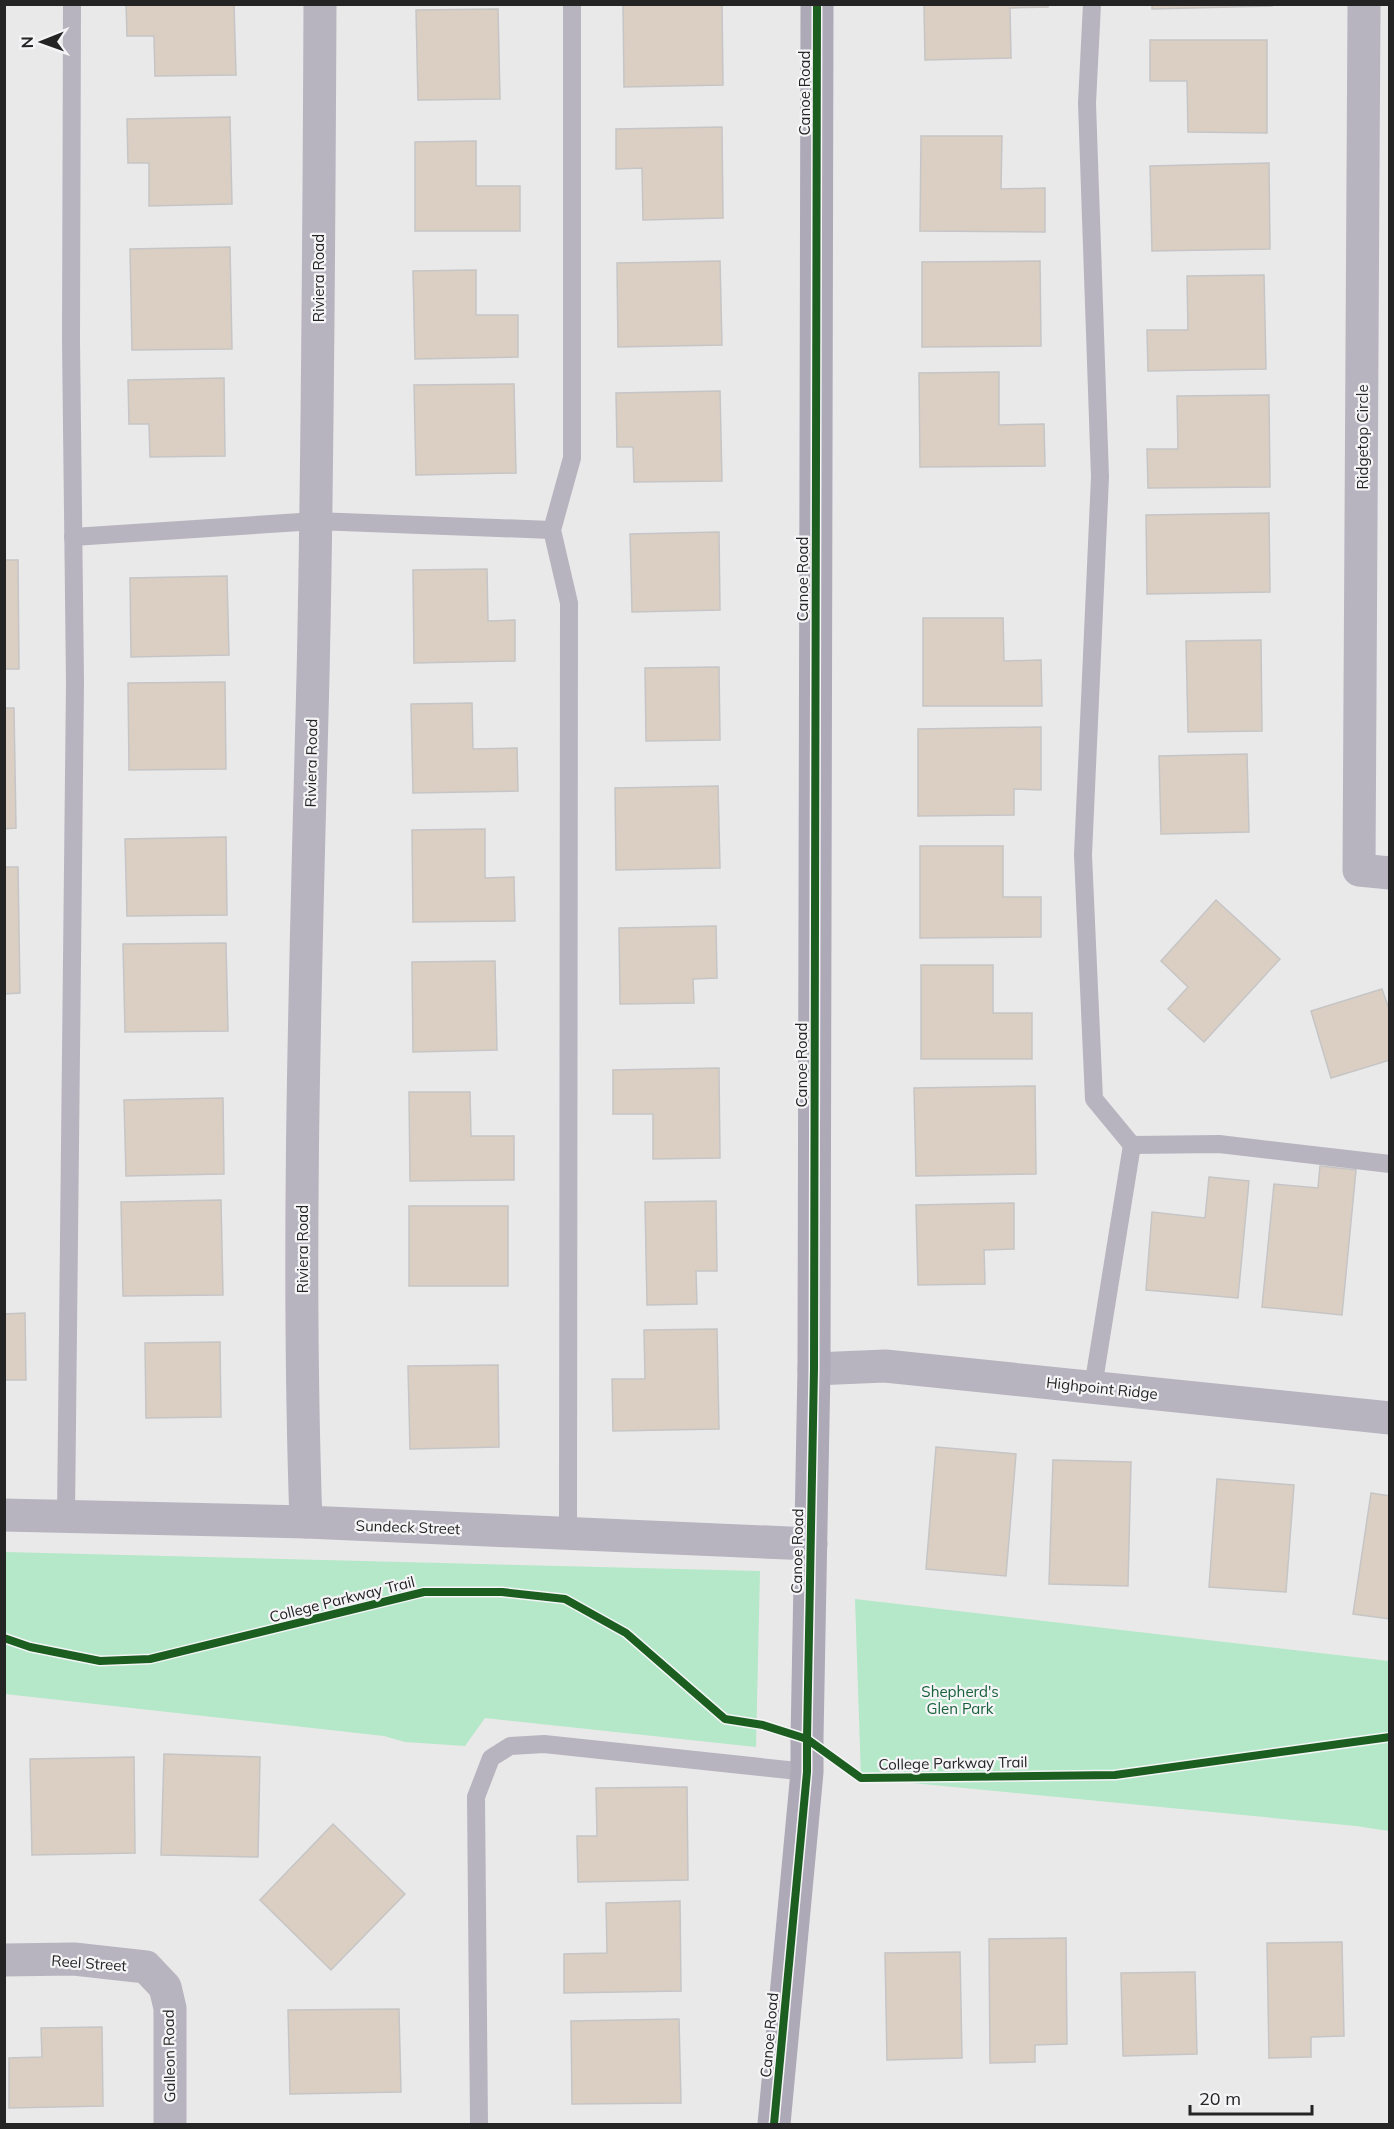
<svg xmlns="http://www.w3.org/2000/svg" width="1394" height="2129" font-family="Mulish,sans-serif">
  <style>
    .green { fill: #b4e8c8 }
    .building { fill: #dbcfc4; stroke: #c6c5c5; stroke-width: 1.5 }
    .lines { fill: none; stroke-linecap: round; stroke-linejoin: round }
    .lane { stroke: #b8b4bf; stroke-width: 18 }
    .street { stroke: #b8b4bf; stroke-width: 33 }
    .secondary { stroke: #aea9b7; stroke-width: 33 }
    .cycleway-casing { stroke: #f5f5f7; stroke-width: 11 }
    .cycleway { stroke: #1b5e20; stroke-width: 8 }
    .labels { text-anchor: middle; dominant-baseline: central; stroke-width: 4.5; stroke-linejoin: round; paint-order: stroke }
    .street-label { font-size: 15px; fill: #242424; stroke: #f5f5f7 }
    .park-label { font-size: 15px; fill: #19613b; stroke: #f5f5f7 }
  </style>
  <rect width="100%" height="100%" fill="#e9e9e9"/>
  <!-- green -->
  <g class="green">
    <path d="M5 1552 760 1571 756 1747 485 1718 465 1746 405 1742 384 1736 5 1694Z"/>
    <path d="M855 1599 1389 1661V1831L1356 1826 861 1778Z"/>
  </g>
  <!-- building -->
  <g class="building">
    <path d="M126 4H234L236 75 155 76 154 36H127Z"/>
    <path d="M623 4H722L723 85 624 87Z"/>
    <path d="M924 4H1048V7L1010 8 1011 58 925 60Z"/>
    <path d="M1152 4H1272V6L1152 9Z"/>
    <path d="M498 9 500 99 418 100 416 10Z"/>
    <path d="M1150 40H1267V133L1188 132 1187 81H1150Z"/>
    <path d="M230 117 232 204 149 206V163H128L127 119Z"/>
    <path d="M722 127 723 218 643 220 642 168 616 169V129Z"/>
    <path d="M921 136H1002L1001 189 1045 188V232L920 231Z"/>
    <path d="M476 141V186H520V231H415V142Z"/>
    <path d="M1269 163 1270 249 1152 251 1150 166Z"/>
    <path d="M230 247 232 349 132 350 130 249Z"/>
    <path d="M720 261 722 345 618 347 617 263Z"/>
    <path d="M1040 261 1041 346 922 347V262Z"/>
    <path d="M476 270V315H518V357L415 359 413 271Z"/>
    <path d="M1264 275 1266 369 1148 371 1147 330H1188L1187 276Z"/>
    <path d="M999 372V425L1044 424 1045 466 920 467 919 373Z"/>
    <path d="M224 378 225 456 150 457 149 424H129L128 380Z"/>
    <path d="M514 384 516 473 416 475 414 385Z"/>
    <path d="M720 391 722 481 634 482 633 447H617L616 393Z"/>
    <path d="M1269 395 1270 487 1148 488 1147 449H1178L1177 396Z"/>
    <path d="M1269 513 1270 592 1147 594 1146 515Z"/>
    <path d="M719 532 720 610 632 612 630 534Z"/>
    <path d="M4 560H18L19 669H4Z"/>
    <path d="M487 569 488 621 515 620V661L414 663 413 570Z"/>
    <path d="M227 576 229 655 131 657 130 578Z"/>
    <path d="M923 618H1003L1004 661 1041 660 1042 706H923Z"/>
    <path d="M1261 640 1262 731 1188 732 1186 641Z"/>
    <path d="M719 667 720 740 646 741 645 668Z"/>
    <path d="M225 682 226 769 129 770 128 683Z"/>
    <path d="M472 703 473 749 517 748 518 791 413 793 411 704Z"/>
    <path d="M4 708H14L16 828 4 829Z"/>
    <path d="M1041 727V790L1014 789V815L918 816V729Z"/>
    <path d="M1247 754 1249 832 1161 834 1159 756Z"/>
    <path d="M718 786 720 868 616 870 615 788Z"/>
    <path d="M485 829V878L514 877 515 921 413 922 412 830Z"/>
    <path d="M226 837 227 915 127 916 125 839Z"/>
    <path d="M920 846H1003V897H1041V937L920 938Z"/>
    <path d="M4 867H18L20 993 4 994Z"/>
    <path d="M1216 900 1280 959 1204 1042 1168 1009 1188 987 1161 961Z"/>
    <path d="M716 926 717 978 693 979 694 1003 620 1004 619 928Z"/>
    <path d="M226 943 228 1031 125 1032 123 944Z"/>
    <path d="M495 961 497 1050 413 1052 412 962Z"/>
    <path d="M921 965H993V1013H1032V1059H921Z"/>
    <path d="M1382 989 1390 1012V1060L1331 1078 1311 1011Z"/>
    <path d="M719 1068 720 1158 653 1159V1114H613V1070Z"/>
    <path d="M1035 1086 1036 1174 916 1176 914 1088Z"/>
    <path d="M409 1092H470L471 1136H514V1180L410 1181Z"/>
    <path d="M223 1098 224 1174 126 1176 124 1100Z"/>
    <path d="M1320 1166 1356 1170 1342 1315 1262 1307 1274 1184 1318 1188Z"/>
    <path d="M1209 1177 1249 1181 1238 1298 1146 1290 1152 1212 1205 1218Z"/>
    <path d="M221 1200 223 1295 123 1296 121 1202Z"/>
    <path d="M716 1201 717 1271H696L697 1304 647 1305 645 1202Z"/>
    <path d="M1014 1203V1249L984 1250 985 1284 918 1285 916 1205Z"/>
    <rect x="409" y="1206" width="99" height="80"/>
    <path d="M25 1313 26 1380H4V1314Z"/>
    <path d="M717 1329 719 1429 613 1431 612 1379H645L644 1330Z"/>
    <path d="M220 1342 221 1417 146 1418 145 1343Z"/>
    <path d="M498 1365 499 1447 410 1449 408 1366Z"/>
    <path d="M936 1447 1016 1454 1006 1576 926 1569Z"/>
    <path d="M1053 1460 1131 1462 1128 1586 1049 1584Z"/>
    <path d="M1217 1479 1294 1485 1286 1592 1209 1587Z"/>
    <path d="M1371 1493 1390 1496V1619L1353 1614Z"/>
    <path d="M164 1754 260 1757 258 1857 161 1855Z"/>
    <path d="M134 1757 135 1853 32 1855 30 1759Z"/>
    <path d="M687 1787 688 1880 578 1882 577 1836H597L596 1788Z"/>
    <path d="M333 1824 405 1894 331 1970 260 1900Z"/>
    <path d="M680 1901 681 1991 564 1993V1954L607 1953 606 1903Z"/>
    <path d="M1066 1938 1067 2044 1035 2045V2062L990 2063 989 1939Z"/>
    <path d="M1342 1942 1344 2036 1311 2037V2057L1269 2058 1267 1943Z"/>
    <path d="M960 1952 962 2058 887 2060 885 1953Z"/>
    <path d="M1195 1972 1197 2054 1123 2056 1121 1973Z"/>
    <path d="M399 2009 401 2092 290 2094 288 2010Z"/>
    <path d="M679 2019 681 2103 572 2104 571 2021Z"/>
    <path d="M102 2027 103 2106 9 2108V2058L42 2057 41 2028Z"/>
  </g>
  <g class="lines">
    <!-- lane -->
    <g class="lane">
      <path d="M1092 4 1087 103 1100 477 1083 855 1094 1099 1132 1145 1219 1144 1390 1164"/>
      <path d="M73 537 316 521 552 530"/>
      <path d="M1093 1387 1132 1145"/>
      <path d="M66 1516 75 682 71 341 72 4"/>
      <path d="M568 1534 569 603 552 530 572 458V4"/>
      <path d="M479 2124 476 1797 491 1758 510 1746 544 1744 807 1772"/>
    </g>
    <!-- street -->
    <g class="street">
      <path d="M1364 4 1359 870 1390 873"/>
      <path d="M814 1369 885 1366 1390 1418"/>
      <path d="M4 1515 306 1522 811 1544"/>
      <path d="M306 1522C296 1240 306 958 313 676 318 452 319 228 320 4"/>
      <path d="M4 1960 74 1959 146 1967 165 1987 170 2008V2124"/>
    </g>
    <!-- secondary -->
    <path class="secondary" d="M774 2124 807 1772V1739L814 1369 817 4"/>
    <defs>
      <g id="cycleway">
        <path d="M4 1638 30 1647 100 1661 150 1659 424 1592H502L565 1599 626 1633 725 1719 763 1725 807 1739 861 1778 1115 1775 1390 1737"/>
        <path d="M774 2124 807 1772V1739L814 1369 817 4"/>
      </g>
    </defs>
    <!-- cycleway casing -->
    <use href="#cycleway" class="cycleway-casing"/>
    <!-- cycleway -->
    <use href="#cycleway" class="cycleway"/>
  </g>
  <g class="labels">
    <!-- street labels -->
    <g class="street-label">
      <text transform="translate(804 93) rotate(-90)">Canoe Road</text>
      <text transform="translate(318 278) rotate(-90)">Riviera Road</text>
      <text transform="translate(1362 437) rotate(-90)">Ridgetop Circle</text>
      <text transform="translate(802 579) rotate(-90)">Canoe Road</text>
      <text transform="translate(311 763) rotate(-89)">Riviera Road</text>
      <text transform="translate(801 1065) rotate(-90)">Canoe Road</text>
      <text transform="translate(302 1249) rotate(-90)">Riviera Road</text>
      <text transform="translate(1102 1388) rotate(6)">Highpoint Ridge</text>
      <text transform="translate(408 1527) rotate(2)">Sundeck Street</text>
      <text transform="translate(797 1551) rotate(-89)">Canoe Road</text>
      <text transform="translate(342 1599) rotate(-14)">College Parkway Trail</text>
      <text transform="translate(953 1763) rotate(-1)">College Parkway Trail</text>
      <text transform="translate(89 1963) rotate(4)">Reel Street</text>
      <text transform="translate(769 2035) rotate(-85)">Canoe Road</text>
      <text transform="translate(169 2056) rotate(-91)">Galleon Road</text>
    </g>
    <!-- park labels -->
    <g class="park-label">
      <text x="960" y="1691">Shepherd's<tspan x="960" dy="17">Glen Park</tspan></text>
    </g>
  </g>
  <!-- border -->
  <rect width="1394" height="2129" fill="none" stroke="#242424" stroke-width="12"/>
  <!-- north arrow -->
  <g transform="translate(42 42) rotate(269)" stroke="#f5f5f7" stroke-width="4.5" paint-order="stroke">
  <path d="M0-4.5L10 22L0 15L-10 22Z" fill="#242424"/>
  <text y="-9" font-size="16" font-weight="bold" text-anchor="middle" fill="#242424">N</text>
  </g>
  <!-- scale -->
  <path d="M1190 2105v9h122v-9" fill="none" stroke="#242424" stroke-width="3"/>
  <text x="1199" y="2105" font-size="18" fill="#242424" stroke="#f5f5f7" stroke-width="4.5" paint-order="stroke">20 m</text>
</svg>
